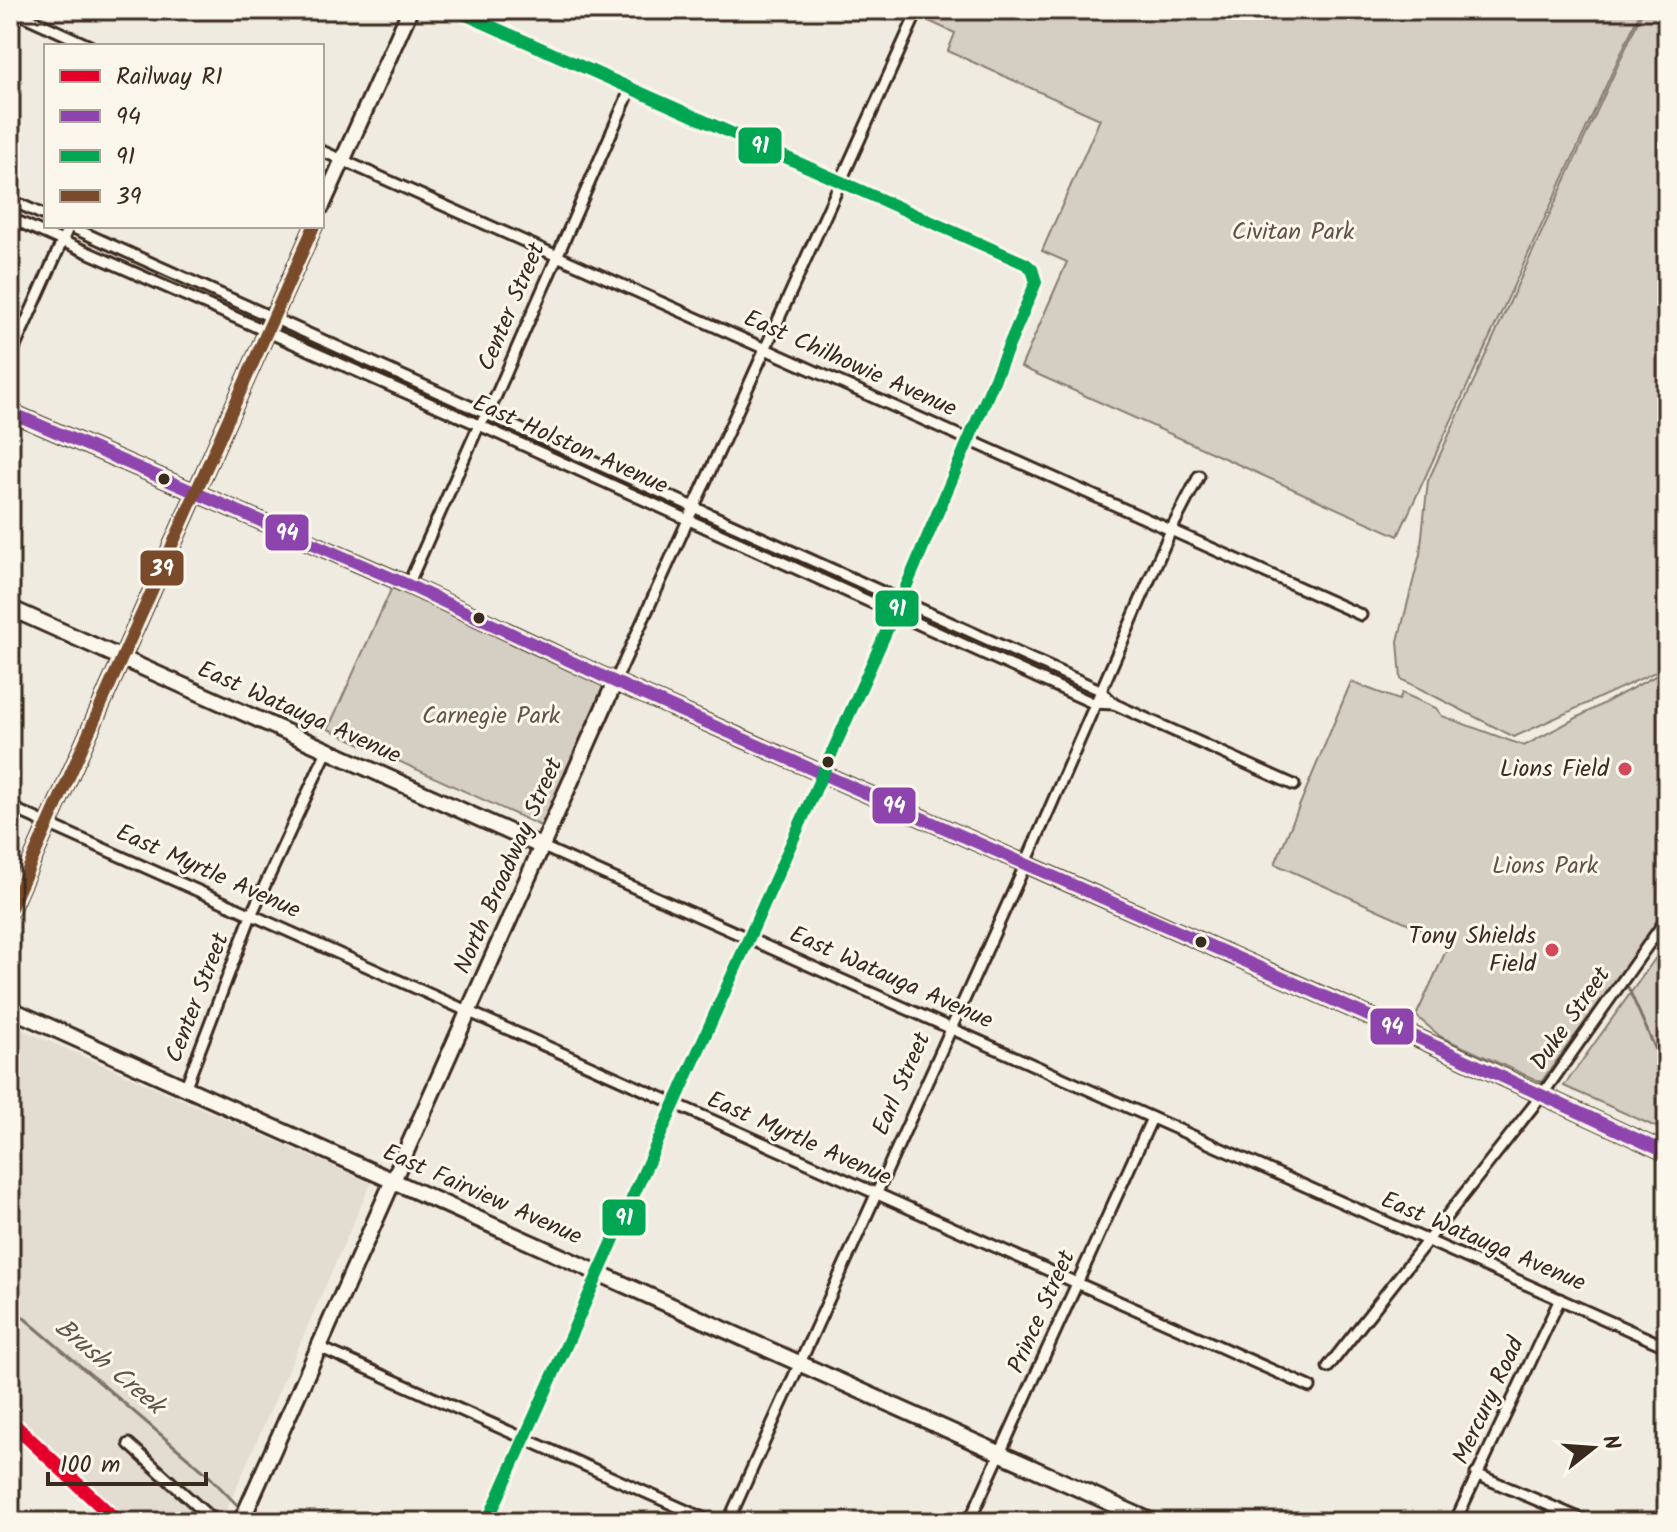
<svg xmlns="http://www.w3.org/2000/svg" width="1677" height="1532" font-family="Kalam,sans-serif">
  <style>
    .built { fill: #e2dcd1 }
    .green { fill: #d5cec3; stroke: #887c70; stroke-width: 2 }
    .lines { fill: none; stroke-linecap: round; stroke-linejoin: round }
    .stream { stroke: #7f7367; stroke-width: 3 }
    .street-casing { stroke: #3b2a1e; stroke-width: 15 }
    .secondary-casing { stroke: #3b2a1e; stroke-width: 20 }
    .street { stroke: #fbf7ec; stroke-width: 9 }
    .secondary { stroke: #fbf7ec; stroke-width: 14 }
    .bus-1-casing { stroke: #fbf7ec; stroke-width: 18 }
    .bus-2-casing { stroke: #fbf7ec; stroke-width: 18 }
    .bus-3-casing { stroke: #fbf7ec; stroke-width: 18 }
    .bus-1 { stroke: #8e44ad; stroke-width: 12 }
    .bus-2 { stroke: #00a651; stroke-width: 12 }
    .bus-3 { stroke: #7a4b2a; stroke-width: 12 }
    .rail-1-casing { stroke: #fbf7ec; stroke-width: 20 }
    .rail-1 { stroke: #e4002b; stroke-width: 14 }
    .bus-dot { fill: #3b2a1e; stroke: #fbf7ec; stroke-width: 3 }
    .poi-dot { fill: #d1495b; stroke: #fbf7ec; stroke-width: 3 }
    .labels { text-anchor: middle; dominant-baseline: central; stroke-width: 6; stroke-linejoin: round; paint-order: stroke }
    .park-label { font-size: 24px; fill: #625347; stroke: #fbf7ec }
    .street-label { font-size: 24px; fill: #3b2a1e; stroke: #fbf7ec }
    .poi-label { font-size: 24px; fill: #3b2a1e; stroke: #fbf7ec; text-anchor: end }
    .water-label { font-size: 26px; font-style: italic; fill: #635448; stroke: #fbf7ec }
    .line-badge { stroke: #fbf7ec; stroke-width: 3 }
    .badge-label { font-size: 22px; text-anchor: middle; font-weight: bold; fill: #fff }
  </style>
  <rect width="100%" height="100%" fill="#f0ebe0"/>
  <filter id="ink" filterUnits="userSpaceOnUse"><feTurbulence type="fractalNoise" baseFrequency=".0125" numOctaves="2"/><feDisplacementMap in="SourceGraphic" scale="16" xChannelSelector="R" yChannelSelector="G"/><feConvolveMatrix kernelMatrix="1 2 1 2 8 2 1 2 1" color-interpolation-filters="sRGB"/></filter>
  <g filter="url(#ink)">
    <!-- built -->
    <path class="built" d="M10 1024 371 1183 221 1522H124L10 1416Z"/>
    <!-- green -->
    <g class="green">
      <path d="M924 10H1641L1398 536 1021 367 1067 262 1042 251 1100 119 948 51 955 33 920 17Z"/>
      <path d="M1643 10H1667V911L1541 1082 1441 1037 1416 1016 1450 942 1275 864 1351 682 1399 700 1402 693 1436 708 1442 716 1524 746 1659 674 1655 672 1514 737 1401 679 1398 641 1420 554 1428 481Z"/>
      <path d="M394 583 607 681 541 826 328 729Z"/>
      <path d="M1667 942V1132L1564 1086Z"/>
    </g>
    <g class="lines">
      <!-- stream -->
      <g class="stream">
        <path d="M1627 985 1667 1075"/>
        <path d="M10 1306 207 1474 241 1509"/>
      </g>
      <defs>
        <g id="street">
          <path d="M11 10 90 46"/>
          <path d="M455 10 1026 264 1032 269 1036 282 900 601 487 1522"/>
          <path d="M322 151 1361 615"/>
          <path d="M10 200 46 216"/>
          <path d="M10 218 479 425 1093 703 1114 704"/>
          <path d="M69 226 1100 690 1114 704 1294 785"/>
          <path d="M10 358 69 226"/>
          <path d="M408 585 479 425 488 414 631 88"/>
          <path d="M615 682 918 10"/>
          <path d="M10 807 1310 1387"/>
          <path d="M543 847 1667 1347"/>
          <path d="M186 1086 252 913 328 749"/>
          <path d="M319 1347 712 1522"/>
          <path d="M1328 1367 1542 1095 1667 918"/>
          <path d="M129 1444 215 1522"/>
          <path d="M1476 1474 1588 1522"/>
          <path d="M728 1522 1026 863 1171 530 1199 476"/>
          <path d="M969 1522 1152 1118"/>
          <path d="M1455 1522 1560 1299"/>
        </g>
        <g id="secondary">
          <path d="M322 206 410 10"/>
          <path d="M10 412 408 585 615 682 1416 1037 1667 1153"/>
          <path d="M10 608 543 847"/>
          <path d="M10 910 314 226"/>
          <path d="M10 1009 1153 1522"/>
          <path d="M241 1522 615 682"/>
        </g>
      </defs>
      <!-- street casing -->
      <use href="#street" class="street-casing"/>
      <!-- secondary casing -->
      <use href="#secondary" class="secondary-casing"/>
      <!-- street -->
      <use href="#street" class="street"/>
      <!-- secondary -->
      <use href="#secondary" class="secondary"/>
      <defs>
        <path id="bus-1" d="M10 412 408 585 615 682 1416 1037 1667 1153"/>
        <path id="bus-2" d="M455 10 1026 264 1032 269 1036 282 900 601 487 1522"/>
        <path id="bus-3" d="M10 910 314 226"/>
      </defs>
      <!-- bus-1 casing -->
      <use href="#bus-1" class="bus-1-casing"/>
      <!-- bus-2 casing -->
      <use href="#bus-2" class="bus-2-casing"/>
      <!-- bus-3 casing -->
      <use href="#bus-3" class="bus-3-casing"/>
      <!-- bus-1 -->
      <use href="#bus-1" class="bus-1"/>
      <!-- bus-2 -->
      <use href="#bus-2" class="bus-2"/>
      <!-- bus-3 -->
      <use href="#bus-3" class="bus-3"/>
      <defs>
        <path id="rail-1" d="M10 1421 118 1522"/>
      </defs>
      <!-- rail-1 casing -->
      <use href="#rail-1" class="rail-1-casing"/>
      <!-- rail-1 -->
      <use href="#rail-1" class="rail-1"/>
    </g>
  </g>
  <!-- markers -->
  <g class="bus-dot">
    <circle cx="164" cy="479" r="7"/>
    <circle cx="479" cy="618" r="7"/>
    <circle cx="828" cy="762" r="7"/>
    <circle cx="1201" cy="942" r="7"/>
  </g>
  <g class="poi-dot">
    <circle cx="1625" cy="769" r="8"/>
    <circle cx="1552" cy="950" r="8"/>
  </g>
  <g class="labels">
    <!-- park labels -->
    <g class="park-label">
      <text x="1293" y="232">Civitan Park</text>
      <text x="491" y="716">Carnegie Park</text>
      <text x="1545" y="866">Lions Park</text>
    </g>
    <!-- street labels -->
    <g class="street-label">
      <text transform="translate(512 307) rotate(-67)">Center Street</text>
      <text transform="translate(850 364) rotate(24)">East Chilhowie Avenue</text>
      <text transform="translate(570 445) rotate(24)">East Holston Avenue</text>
      <text transform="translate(299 713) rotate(24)">East Watauga Avenue</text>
      <text transform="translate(509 866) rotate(-66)">North Broadway Street</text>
      <text transform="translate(208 872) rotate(24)">East Myrtle Avenue</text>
      <text transform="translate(891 978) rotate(24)">East Watauga Avenue</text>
      <text transform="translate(198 998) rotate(-69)">Center Street</text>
      <text transform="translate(1571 1019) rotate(-55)">Duke Street</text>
      <text transform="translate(902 1084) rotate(-66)">Earl Street</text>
      <text transform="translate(799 1139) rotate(24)">East Myrtle Avenue</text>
      <text transform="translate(482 1195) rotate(24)">East Fairview Avenue</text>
      <text transform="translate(1483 1242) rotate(23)">East Watauga Avenue</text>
      <text transform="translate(1042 1312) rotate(-66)">Prince Street</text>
      <text transform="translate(1489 1401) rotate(-65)">Mercury Road</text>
    </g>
    <!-- poi labels -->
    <g class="poi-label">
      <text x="1609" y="769">Lions Field</text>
      <text x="1536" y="936">Tony Shields<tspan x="1536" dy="28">Field</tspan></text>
    </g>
    <!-- water labels -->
    <g class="water-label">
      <text transform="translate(109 1367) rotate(40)">Brush Creek</text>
    </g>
  </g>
  <g class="line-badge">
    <rect x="737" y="126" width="46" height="39" rx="8" fill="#00a651"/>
    <rect x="264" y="513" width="46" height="39" rx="8" fill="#8e44ad"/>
    <rect x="139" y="549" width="46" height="38" rx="8" fill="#7a4b2a"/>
    <rect x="874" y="589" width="46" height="39" rx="8" fill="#00a651"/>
    <rect x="871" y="786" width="46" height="39" rx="8" fill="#8e44ad"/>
    <rect x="1369" y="1007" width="46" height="39" rx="8" fill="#8e44ad"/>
    <rect x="601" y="1198" width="46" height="39" rx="8" fill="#00a651"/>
  </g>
  <g class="badge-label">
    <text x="760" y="153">91</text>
    <text x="287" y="540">94</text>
    <text x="162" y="576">39</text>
    <text x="897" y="616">91</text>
    <text x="894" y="813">94</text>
    <text x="1392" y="1034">94</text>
    <text x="624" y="1225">91</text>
  </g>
  <!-- margin -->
  <rect width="1677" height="1532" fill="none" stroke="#fbf7ec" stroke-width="40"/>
  <rect x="20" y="20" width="1637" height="1492" fill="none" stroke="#3b2a1e" stroke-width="3" filter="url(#ink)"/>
  <!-- legend -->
  <rect x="44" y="44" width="280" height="184" fill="#fbf7ec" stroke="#aea59a" stroke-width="2"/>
  <rect x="60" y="70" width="40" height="12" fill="#e4002b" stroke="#aea59a" stroke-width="2"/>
  <text x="116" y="84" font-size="24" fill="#3b2a1e">Railway R1</text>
  <rect x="60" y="110" width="40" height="12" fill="#8e44ad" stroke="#aea59a" stroke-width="2"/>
  <text x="116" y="124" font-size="24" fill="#3b2a1e">94</text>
  <rect x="60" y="150" width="40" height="12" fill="#00a651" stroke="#aea59a" stroke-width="2"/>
  <text x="116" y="164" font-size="24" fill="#3b2a1e">91</text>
  <rect x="60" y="190" width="40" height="12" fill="#7a4b2a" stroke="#aea59a" stroke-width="2"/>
  <text x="116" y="204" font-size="24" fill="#3b2a1e">39</text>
  <!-- north arrow -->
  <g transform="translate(1593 1448) rotate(73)" stroke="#fbf7ec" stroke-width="6" paint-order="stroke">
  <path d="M0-6L14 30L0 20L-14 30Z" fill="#3b2a1e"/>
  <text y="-12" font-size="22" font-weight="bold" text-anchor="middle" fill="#3b2a1e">N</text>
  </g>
  <!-- scale -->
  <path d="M48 1472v12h158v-12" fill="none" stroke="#3b2a1e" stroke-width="4"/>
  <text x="60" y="1472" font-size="24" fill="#3b2a1e" stroke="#fbf7ec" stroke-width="6" paint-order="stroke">100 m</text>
</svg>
